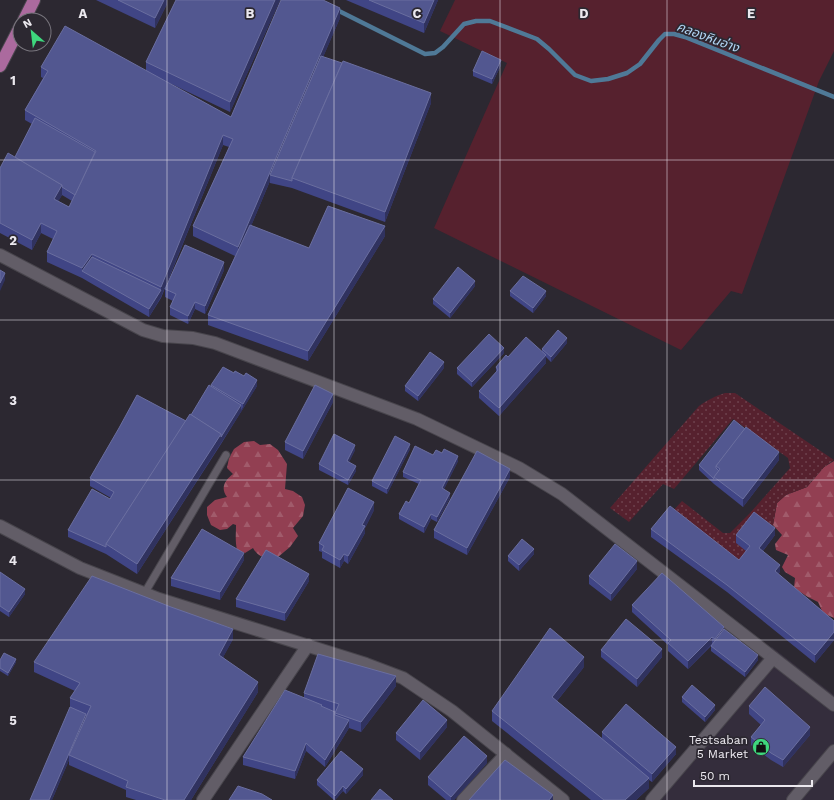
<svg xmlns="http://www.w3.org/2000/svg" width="834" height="800" font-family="'Work Sans','Noto Sans Thai',sans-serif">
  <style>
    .built { fill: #342d3c }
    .green { fill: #56212e }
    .forest { fill: url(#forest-firs) }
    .garden { fill: url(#garden-dots) }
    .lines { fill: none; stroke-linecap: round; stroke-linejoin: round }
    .stream { stroke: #4f7997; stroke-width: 4.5 }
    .lane-casing { stroke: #48454c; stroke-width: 9 }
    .street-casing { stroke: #48454c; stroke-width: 14 }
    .primary-casing { stroke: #48454c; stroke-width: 14 }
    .lane { stroke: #625d67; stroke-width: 7 }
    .street { stroke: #625d67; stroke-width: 12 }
    .primary { stroke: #ab6a9e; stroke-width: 12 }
    .wall { fill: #404585; fill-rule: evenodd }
    .shaded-wall { fill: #30325f }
    .building { fill: #525790; stroke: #6a6e9f }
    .grid { fill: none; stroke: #ebe8ee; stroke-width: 1; stroke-opacity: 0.55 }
    .labels { text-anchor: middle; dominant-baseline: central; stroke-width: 3.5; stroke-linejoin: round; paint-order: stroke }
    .poi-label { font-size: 12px; fill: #ebe8ee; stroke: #2c2831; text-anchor: end }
    .water-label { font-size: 13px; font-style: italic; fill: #b1d4f3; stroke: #2c2831 }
    .grid-label { font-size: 13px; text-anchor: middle; font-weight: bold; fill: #ebe8ee; stroke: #2c2831; stroke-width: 3.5; stroke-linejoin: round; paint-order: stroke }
  </style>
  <defs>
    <pattern id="forest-firs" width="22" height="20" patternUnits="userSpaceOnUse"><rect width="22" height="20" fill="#923f52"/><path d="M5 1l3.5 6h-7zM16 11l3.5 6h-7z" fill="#a15b6b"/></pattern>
    <pattern id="garden-dots" width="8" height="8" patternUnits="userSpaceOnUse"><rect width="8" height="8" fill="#56212e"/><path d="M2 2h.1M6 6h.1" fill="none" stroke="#6e414d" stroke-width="1.8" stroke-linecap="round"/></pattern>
  </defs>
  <rect width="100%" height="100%" fill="#2c2831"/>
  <!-- built -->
  <path class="built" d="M772 647 834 695V800H644Z"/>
  <!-- green -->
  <path class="green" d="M455 0H834V51L819 81 742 294 731 291 681 350 434 228 507 63 440 31Z"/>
  <!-- forest -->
  <g class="forest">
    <path d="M254 441 260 445 270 444 278 450 287 464 285 489 293 491 302 497 305 505 303 516 293 528 298 536 290 547 278 557C266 557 260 560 253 548L245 553 237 550C235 540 236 535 236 525L233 524 227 529 220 530 211 525 207 515V507L215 500 227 497C220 488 225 480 233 474L227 468 229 458 234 449 244 442Z"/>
    <path d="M834 461V618L823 613 818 602 808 597 794 588 795 578 785 572 782 567 788 555 776 550 775 544 782 535 773 525 777 503 786 495 807 487 824 467Z"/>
  </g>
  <!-- garden -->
  <path class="garden" d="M725 393H735L834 460 824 467 807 487 786 495 777 503 773 525 739 568 670 514 682 501 723 533H730L750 513 790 468 788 458 733 419 674 489 663 484 629 522 610 508 699 406C708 400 715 396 725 393Z"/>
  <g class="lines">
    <!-- stream -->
    <path class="stream" d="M335 9 425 54 435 53 443 47 464 24 476 21H490L537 39 549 49 575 75 591 81 608 79 627 73 640 64 659 40 665 34H674L685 37 834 97"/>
    <defs>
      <path id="lane" d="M144 594 226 455"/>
      <g id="street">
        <path d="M0 255 143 330 163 336 193 338 215 343 417 419 519 468 562 494 834 705"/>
        <path d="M0 526 80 568 159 599 366 664 403 678 452 711 563 800"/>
        <path d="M203 800 308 645"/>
        <path d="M463 800 506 754"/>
        <path d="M652 800 773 658"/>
        <path d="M793 800 834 751"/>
      </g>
      <g id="primary">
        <path d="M24 20 34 0"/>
        <path d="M0 66 20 27"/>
      </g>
    </defs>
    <!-- lane casing -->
    <use href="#lane" class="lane-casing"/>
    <!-- street casing -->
    <use href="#street" class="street-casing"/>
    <!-- primary casing -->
    <use href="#primary" class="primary-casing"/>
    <!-- lane -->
    <use href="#lane" class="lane"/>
    <!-- street -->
    <use href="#street" class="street"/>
    <!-- primary -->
    <use href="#primary" class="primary"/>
  </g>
  <!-- wall -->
  <g class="wall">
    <path d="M96 0H167V4L155 28Z"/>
    <path d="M176 0H280L230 112 165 81 231 117 340 18 323 57 431 103 385 222 292 188 270 183V181L251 226 309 248 385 236 308 361 208 325V315L235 256 193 236V226L229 147 223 145 161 298 149 317 82 278 47 262V252L53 239 41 233 32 250 0 233V168L15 157 32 124 25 120V110L43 78 41 77V67L146 71V62ZM62 195 72 201 69 207 58 201Z"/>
    <path d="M346 0H438L424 33Z"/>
    <path d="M501 65 492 84 473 76V71Z"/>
    <path d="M224 270 205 314 195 309 188 324 170 315V307L173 301 165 297V289Z"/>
    <path d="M475 286 450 318 433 304V299Z"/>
    <path d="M510 291 546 296 533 313 510 296Z"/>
    <path d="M567 343 551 362 546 357V363L499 416 479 398V391L496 372V367L508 357 542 352V349Z"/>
    <path d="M504 353 472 387 457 374V368Z"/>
    <path d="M444 368 418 401 405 391V386Z"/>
    <path d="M211 385 257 386 221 444 137 574 106 554 68 537V530L111 498 90 486V478L186 421 191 415 211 386Z"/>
    <path d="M333 402 303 459 285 450V442Z"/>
    <path d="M410 449 387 494 372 486V481Z"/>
    <path d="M355 450 349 462 356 471 348 485 319 470V464Z"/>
    <path d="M442 453 458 461 444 489 450 498 437 522 431 519 424 533 399 519V514L409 503 419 484 403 477V472L433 455Z"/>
    <path d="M779 460 743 507 714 484 699 470V465Z"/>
    <path d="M510 477 467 555 434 538V530Z"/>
    <path d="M374 510 365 528V533L348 564 344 561 340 568 322 558V552L319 551V543Z"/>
    <path d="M651 529 739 560 746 551 736 543V535H775L763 551 780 572 778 574 834 621V640L815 663 727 592 651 537Z"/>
    <path d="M534 554 519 571 508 561V556Z"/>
    <path d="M244 560 220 600 171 586V578Z"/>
    <path d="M637 569 611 601 589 584V576Z"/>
    <path d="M0 572 25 594 9 617 0 611Z"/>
    <path d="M309 581 285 621 236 607V599Z"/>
    <path d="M632 605 724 629 758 660 745 677 711 651V646L712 645 688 669 668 651V645L632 612Z"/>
    <path d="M233 639 223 657 258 692 191 800H136L126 797V790L69 765V760L52 800 70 708V698L75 691 34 672V662Z"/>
    <path d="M601 650 662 657 637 687 601 657Z"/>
    <path d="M0 660 16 662 8 676 0 671Z"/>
    <path d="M584 667 557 701 602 738V732L676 754 652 782 649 780V788L636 800H591L492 721V711Z"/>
    <path d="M396 686 361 732 349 728 325 767 306 751 295 779 243 765V757L304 698V693Z"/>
    <path d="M682 697 715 710 705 722 682 702Z"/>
    <path d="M749 706 810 735 783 767 771 760 751 745V737L761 725 749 714Z"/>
    <path d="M447 727 420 760 396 740V733Z"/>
    <path d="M487 763 454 800H446L428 785V777Z"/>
    <path d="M363 775 346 794 343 791 335 800H334L317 785V780Z"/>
  </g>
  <!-- shaded-wall -->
  <g class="shaded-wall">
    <path d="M164 0H167V4L155 28V18Z"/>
    <path d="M275 0H280L230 112V102Z"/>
    <path d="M434 0H438L424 33V23Z"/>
    <path d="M340 8V18L272 176 270 175V181L238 257V247Z"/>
    <path d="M501 60V65L492 84V79Z"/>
    <path d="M431 93V103L385 222V212Z"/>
    <path d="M223 135V145L161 297 149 317V309L161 290V287Z"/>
    <path d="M62 185V195L54 209V199Z"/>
    <path d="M41 223V233L32 250V240Z"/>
    <path d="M385 226V236L308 361V351Z"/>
    <path d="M92 254V264L82 271V268Z"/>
    <path d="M224 262V270L205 314V306Z"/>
    <path d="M5 273V280L0 291V283Z"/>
    <path d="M475 281V286L450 318V313Z"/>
    <path d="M546 291V296L533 313V308Z"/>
    <path d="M195 302V309L188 324V316Z"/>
    <path d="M567 338V343L551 362V357Z"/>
    <path d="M504 348V353L472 387V382Z"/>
    <path d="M546 355V363L499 416V408Z"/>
    <path d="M444 362V368L418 401V396Z"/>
    <path d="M257 380V386L243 409V404Z"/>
    <path d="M333 394V402L303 459V451Z"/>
    <path d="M241 405V410L243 407V409L241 412 137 574V564L221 434Z"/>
    <path d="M410 444V449L387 494V489Z"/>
    <path d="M355 445V450L347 466V461Z"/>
    <path d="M779 452V460L743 507V499Z"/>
    <path d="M458 456V461L442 493V488Z"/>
    <path d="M356 466V471L348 485V480Z"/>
    <path d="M510 469V477L467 555V548Z"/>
    <path d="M450 493V498L437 522V517Z"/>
    <path d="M374 502V510L365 528V533L348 564V556L362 525Z"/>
    <path d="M431 514V519L424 533V527Z"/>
    <path d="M775 528V535L759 556V548Z"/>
    <path d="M534 549V554L519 571V565Z"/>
    <path d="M244 553V560L220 600V592Z"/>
    <path d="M344 554V561L340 568V560Z"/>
    <path d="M637 561V569L611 601V594Z"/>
    <path d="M780 565V572L775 579V571Z"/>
    <path d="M309 574V581L285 621V613Z"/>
    <path d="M25 589V594L9 617V612Z"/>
    <path d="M724 627V634L715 646V639Z"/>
    <path d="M233 629V639L219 665V655Z"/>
    <path d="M834 632V640L815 663V655Z"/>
    <path d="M712 637V644L688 669V661Z"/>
    <path d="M662 649V657L637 687V679Z"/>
    <path d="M758 655V660L745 677V672Z"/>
    <path d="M584 657V667L552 707V697Z"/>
    <path d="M16 659V662L8 676V673Z"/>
    <path d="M396 676V686L361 732V722Z"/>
    <path d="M258 682V692L191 800H184Z"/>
    <path d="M715 705V710L705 722V717Z"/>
    <path d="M86 714V722L69 755V760L52 800H49Z"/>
    <path d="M349 720V728L325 767V760Z"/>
    <path d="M447 720V727L420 760V752Z"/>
    <path d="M810 727V735L783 767V760Z"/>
    <path d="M306 743V751L295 779V771Z"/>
    <path d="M676 747V754L652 782V774Z"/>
    <path d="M487 756V763L454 800H451V797Z"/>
    <path d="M363 769V775L346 794V789Z"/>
    <path d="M649 778V788L636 800H625Z"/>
    <path d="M343 786V791L335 800V796Z"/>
    <path d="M553 795V800H549Z"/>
  </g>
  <!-- building -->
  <g class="building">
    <path d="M118 0H164L155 18Z"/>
    <path d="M176 0H275L230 102 146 62Z"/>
    <path d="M281 0H323L340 8 238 247 193 226 233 139 223 135 161 287 92 254 82 268 47 252 57 231 41 223 32 240 0 223V168L8 153 62 185 54 199 69 207 96 151 25 110 48 71 41 67 65 26 231 117Z"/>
    <path d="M369 0H434L424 23Z"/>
    <path d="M482 51 501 60 492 79 473 71Z"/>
    <path d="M321 56 342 63 292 178V181L270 175Z"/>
    <path d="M343 61 431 93 385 212 292 178Z"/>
    <path d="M35 118 95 152 75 195 62 187V185L15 157Z"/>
    <path d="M328 206 385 226 308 351 208 315 250 225 309 248Z"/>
    <path d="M185 245 224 262 205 306 195 302 188 316 170 307 176 294 165 289Z"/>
    <path d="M92 257 161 290 149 309 82 271Z"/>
    <path d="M458 267 475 281 450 313 433 299Z"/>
    <path d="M0 270 5 273 0 283Z"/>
    <path d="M523 276 546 291 533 308 510 291Z"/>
    <path d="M558 330 567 338 551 357 542 349Z"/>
    <path d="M489 334 504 348 472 382 457 368Z"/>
    <path d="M526 337 546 355 499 408 479 391 498 370 496 367 506 355 508 357Z"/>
    <path d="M430 352 444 362 418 396 405 386Z"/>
    <path d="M223 367 234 373 235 371 244 376 246 373 257 380 243 404 211 385Z"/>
    <path d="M209 385 241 405 221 437V434L191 415Z"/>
    <path d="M315 385 333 394 303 451 285 442Z"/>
    <path d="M137 395 186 421 106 544V547L68 530 92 489 110 499 114 492 90 478 119 428Z"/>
    <path d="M190 414 221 434 137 564 106 544Z"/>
    <path d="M734 420 745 429 716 466V468L719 471 714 477V479L699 465Z"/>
    <path d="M746 427 779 452 743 499 714 477 720 469 716 466Z"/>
    <path d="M334 434 355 445 347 461 356 466 348 480 319 464Z"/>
    <path d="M395 436 410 444 387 489 372 481Z"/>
    <path d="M415 446 433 455 436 450 442 453 444 449 458 456 442 488 450 493 437 517 431 514 424 527 399 514 406 501 409 503 421 480 403 472Z"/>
    <path d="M477 451 510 469 467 548 434 530Z"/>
    <path d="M348 488 374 502 362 525 365 526 348 556 344 554 340 560 322 550 324 546 319 543Z"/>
    <path d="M670 506 739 560 750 546 736 535 754 512 775 528 759 548 780 565 775 571 834 621V632L815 655 727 585 651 529Z"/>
    <path d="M202 529 244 553 220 592 171 578Z"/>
    <path d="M522 539 534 549 519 565 508 556Z"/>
    <path d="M615 544 637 561 611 594 589 576Z"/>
    <path d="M266 550 309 574 285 613 236 599Z"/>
    <path d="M0 572 25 589 9 612 0 606Z"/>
    <path d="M662 573 724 627 715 639 712 637 688 661 668 643 671 640 632 605Z"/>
    <path d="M92 576 171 607 233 629 219 655 258 682 184 800H165L126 787 128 781 69 755 91 706 70 698 80 683 34 662Z"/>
    <path d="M626 619 662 649 637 679 601 650Z"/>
    <path d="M550 628 584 657 552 697 649 778 625 800H604L492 711Z"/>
    <path d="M724 629 758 655 745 672 711 646Z"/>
    <path d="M4 653 16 659 8 673 0 668V660Z"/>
    <path d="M318 654 396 676 361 722 335 713 339 704 304 693Z"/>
    <path d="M692 685 715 705 705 717 682 697Z"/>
    <path d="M765 687 810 727 783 760 771 753 751 737 765 720 749 706Z"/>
    <path d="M285 690 322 705 321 706 335 712V715L349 720 325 760 306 743 295 771 243 757Z"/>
    <path d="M423 700 447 720 420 752 396 733Z"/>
    <path d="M626 704 676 747 652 774 602 732Z"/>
    <path d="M70 707 86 714 49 800H30Z"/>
    <path d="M464 736 487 756 451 797 428 777Z"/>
    <path d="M341 751 363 769 346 789 343 786 335 796 317 780Z"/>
    <path d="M505 760 553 795 549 800H469Z"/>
    <path d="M238 786 262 794 272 800H229Z"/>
    <path d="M380 789 393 800H371Z"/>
  </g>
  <!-- grid -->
  <path class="grid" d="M167 0V800M334 0V800M500 0V800M667 0V800M0 160H834M0 320H834M0 480H834M0 640H834"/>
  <!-- icons -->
  <defs>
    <symbol id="shop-disc" viewBox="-11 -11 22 22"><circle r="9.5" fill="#3ed77d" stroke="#2c2831"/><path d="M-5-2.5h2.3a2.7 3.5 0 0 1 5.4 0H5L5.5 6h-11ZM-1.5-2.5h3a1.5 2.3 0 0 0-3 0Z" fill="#111"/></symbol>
  </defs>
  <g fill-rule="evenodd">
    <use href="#shop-disc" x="751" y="737" width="20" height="20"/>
  </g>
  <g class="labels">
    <!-- poi labels -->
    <g class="poi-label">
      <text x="748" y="740">Testsaban<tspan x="748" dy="14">5 Market</tspan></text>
    </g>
    <!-- water labels -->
    <g class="water-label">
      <text transform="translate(708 37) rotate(20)">คลองหินอ่าง</text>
    </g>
  </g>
  <g class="grid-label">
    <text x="83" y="18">A</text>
    <text x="250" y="18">B</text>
    <text x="417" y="18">C</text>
    <text x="584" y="18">D</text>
    <text x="751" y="18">E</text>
    <text x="13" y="85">1</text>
    <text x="13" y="245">2</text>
    <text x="13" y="405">3</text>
    <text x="13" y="565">4</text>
    <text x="13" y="725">5</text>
  </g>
  <!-- north arrow -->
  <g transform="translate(32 32) rotate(332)"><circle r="19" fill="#2c2831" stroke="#78757d"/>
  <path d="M0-3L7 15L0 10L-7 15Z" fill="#3ed77d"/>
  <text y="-6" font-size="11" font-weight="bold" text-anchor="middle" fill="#ebe8ee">N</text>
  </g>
  <!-- scale -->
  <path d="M694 780v6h118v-6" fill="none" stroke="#ebe8ee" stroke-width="2"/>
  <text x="700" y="780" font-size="12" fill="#ebe8ee" stroke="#2c2831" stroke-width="3" paint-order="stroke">50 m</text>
</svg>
